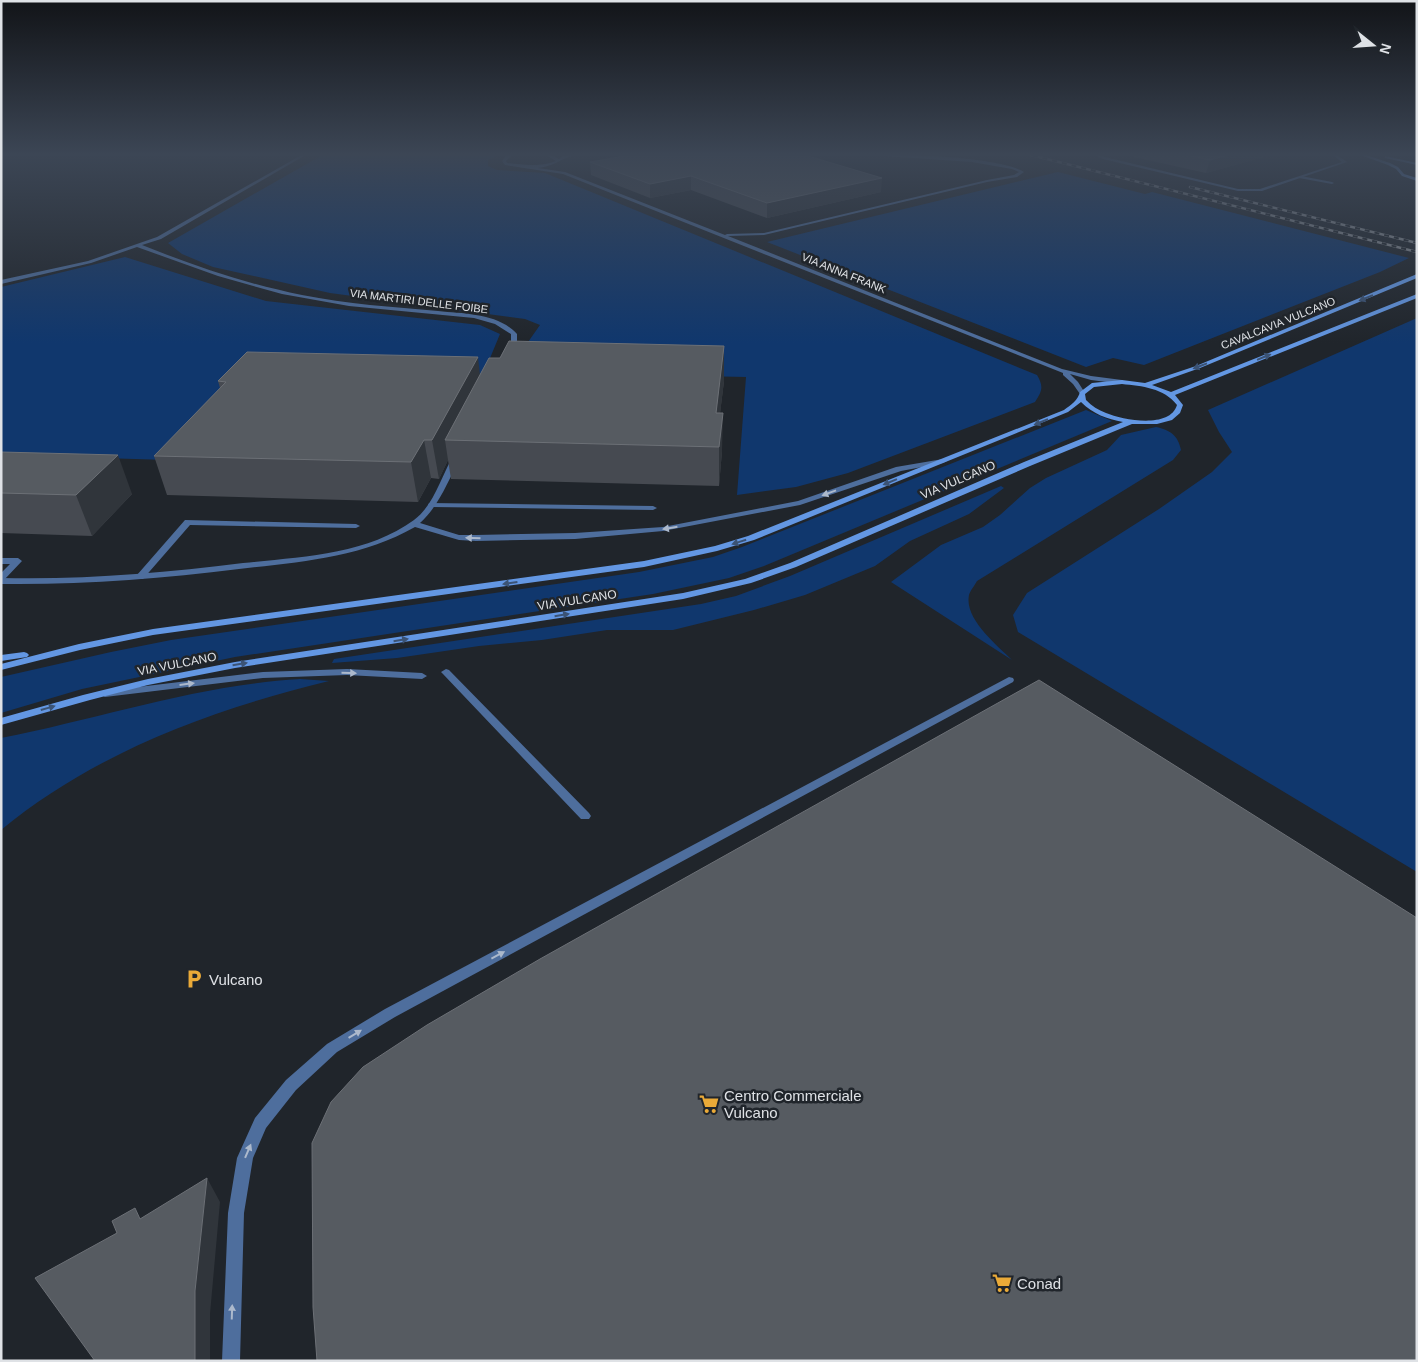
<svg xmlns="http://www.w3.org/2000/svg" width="1418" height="1362" font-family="Arial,sans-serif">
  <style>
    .green { fill: #10376d }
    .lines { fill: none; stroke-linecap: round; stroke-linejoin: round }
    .lane { fill: #4e6e9d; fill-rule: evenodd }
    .street { fill: #4e6e9d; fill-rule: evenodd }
    .secondary { fill: #6397e3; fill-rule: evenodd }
    .rail-casing { stroke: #888c91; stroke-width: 2.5 }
    .rail { stroke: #20252b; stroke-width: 2; stroke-dasharray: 5; stroke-linecap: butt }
    .wall { fill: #464a51 }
    .shaded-wall { fill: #30353b }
    .building { fill: #565b61; stroke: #6c7076 }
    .oneway { fill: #3b5375 }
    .oneway2 { fill: #acb9cc }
    .labels { text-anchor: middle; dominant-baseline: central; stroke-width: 5; stroke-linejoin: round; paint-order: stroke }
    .far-street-label { font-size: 11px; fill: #dfe2e6; stroke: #20252b }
    .street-label { font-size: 12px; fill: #dfe2e6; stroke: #20252b }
    .near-poi-label { font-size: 15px; fill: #dfe2e6; stroke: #20252b; text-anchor: start }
  </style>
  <rect width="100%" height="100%" fill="#20252b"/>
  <!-- green -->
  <g class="green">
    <path d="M326 153H497L501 154 488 160V166L497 170 545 173 1037 375C1044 387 1042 391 1035 402L848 473 796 487 737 495 746 377 507 372 540 325 525 319 330 293 213 267 182 254 168 243Z"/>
    <path d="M1058 172 1145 194 1152 192 1409 258 1380 272 1144 365 1113 358 1086 367 767 242Z"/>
    <path d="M125 257 266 301 480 325 500 334 481 380 168 460 1 455V287Z"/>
    <path d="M1417 318V872L1018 632 1013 615 1027 593 1159 509 1212 472 1232 452 1219 432 1208 410Z"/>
    <path d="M1086 410 1112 421 764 566 729 578 653 594 235 657 82 689 1 713V677L111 652 171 640 639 572 713 557 742 547Z"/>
    <path d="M1156 427C1170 430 1178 435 1181 450L1173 460 977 581C975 585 970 591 969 595 964 619 997 645 1012 660L891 582 941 545 983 527 1000 515 1030 488 1046 478 1107 450 1121 435Z"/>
    <path d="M1001 486 1004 488 969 514 910 541 875 566 805 595 754 610 673 630H607L542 640 479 646 397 658 332 663 334 659 701 604 736 596 790 576Z"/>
    <path d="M300 679 329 681C211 710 96 752 1 830V738C102 718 197 685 300 679Z"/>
  </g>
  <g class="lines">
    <!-- lane -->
    <g class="lane">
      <path d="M1301 176 1332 182 1334 183 1332 184 1299 178Z"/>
      <path d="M429 503 653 506 657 508 653 510 432 507 428 505Z"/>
      <path d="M185 520 356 524 360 526 356 528 190 525 143 579H137L136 577 137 575Z"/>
      <path d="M1 558H18L22 561 4 580 1 581V573L10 564H1Z"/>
      <path d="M347 669 422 673 427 676 422 679 347 675 263 678 105 697 100 694 105 691 263 672Z"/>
      <path d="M446 669 449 670 589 813 591 816 589 819H581L443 674 441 672Z"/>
      <path d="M1009 677 1013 678 1014 680 1013 682 395 1017 337 1052 296 1090 266 1128 253 1158 244 1213 240 1361H222L228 1213 237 1158 255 1118 286 1080 327 1044 385 1009Z"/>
    </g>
    <!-- street -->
    <g class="street">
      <path d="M305 153H309L161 239 142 245C194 266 247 284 302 295 347 304 393 307 438 311 465 314 498 313 517 334V341L510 354 505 353 511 341V334L495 324 474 318 349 306 282 294 218 276 137 247 91 263 1 284V280L88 261 157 237Z"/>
      <path d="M508 153H512V155L506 161 507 163C524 165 540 167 556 161L546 155 521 154 519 153H547L559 159 563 156 574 153V155C561 159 552 167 538 168L565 172 725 235 727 234 764 233 987 180 1014 175 1019 172 1012 169 972 162 856 154 854 153C888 153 999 156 1024 172L1017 177 987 182 764 235 728 236 1062 369 1091 376 1122 380 1125 382 1122 384 1091 380 1070 374 1078 382 1085 393 1080 394 1073 384 1063 375V373L563 174 505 165 502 161Z"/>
      <path d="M1090 153H1094L1105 157 1238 189H1260L1342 162 1330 153H1334L1347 162 1262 191H1238L1103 159Z"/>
      <path d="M453 456H459L460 458C448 481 439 506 420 523L459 535H476L575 533 663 527 798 501 896 467 943 459 947 461 943 463 901 471 800 505 663 531 575 539 476 541 459 540 415 527C360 558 300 562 239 569 160 579 81 585 1 584V578C82 580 162 573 243 563 300 557 366 555 414 520 434 505 441 477 453 456Z"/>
    </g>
    <!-- secondary -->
    <g class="secondary">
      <path d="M1355 153H1360L1390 163 1398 167 1404 174 1417 178V181L1402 176 1396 169 1388 165Z"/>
      <path d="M1385 156 1417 163V165L1385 158Z"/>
      <path d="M1417 274V278L1200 368 1152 385 1171 392 1417 294V298L1175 395 1183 405 1180 413 1172 420 1157 424H1132L1030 466 796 567 751 583 683 599 235 668 148 685 90 700 1 725V718L83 695 148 679 235 662 683 593 745 579 790 563 1024 462 1123 422C1107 419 1093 414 1081 402L1068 412 754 540 717 551 644 567 153 635 80 650 1 670V664L79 644 153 629 644 561 715 546 748 536 1064 410C1071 405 1078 400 1080 392L1092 383 1122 380 1145 383 1196 366ZM1122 384C1142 386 1164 388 1177 405 1170 429 1123 420 1106 413 1098 410 1092 406 1086 400L1085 394 1094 387Z"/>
      <path d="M24 652 27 653 29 655 27 657 1 661V655Z"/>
    </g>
    <defs>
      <g id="rail">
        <path d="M1023 153 1417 252"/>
        <path d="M1190 187 1417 243"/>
      </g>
    </defs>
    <!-- rail casing -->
    <use href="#rail" class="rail-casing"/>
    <!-- rail -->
    <use href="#rail" class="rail"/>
  </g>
  <!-- wall -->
  <g class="wall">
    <path d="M1116 153H1278L1206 173Z"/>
    <path d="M1398 153H1417V156Z"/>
    <path d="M590 162 881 192 767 218 691 190 650 198 591 175Z"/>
    <path d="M724 346V381L720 413 722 451 719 486 451 479 448 460 439 479 431 478 418 502 167 495 154 456 220 388 218 381 480 374 500 358Z"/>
    <path d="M1 452 132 494 92 536 1 533Z"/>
  </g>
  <!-- shaded-wall -->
  <g class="shaded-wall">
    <path d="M1235 153H1278L1206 173 1210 160Z"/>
    <path d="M691 176V190L650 198V184Z"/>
    <path d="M882 178 881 192 767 218V203Z"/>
    <path d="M724 346V381L716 447V413Z"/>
    <path d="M478 357 482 393 445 440 448 460 439 479 432 440Z"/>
    <path d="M723 413 722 451 719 486V447Z"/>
    <path d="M424 440 431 478 418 502 411 462Z"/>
    <path d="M118 455 132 494 92 536 76 495Z"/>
    <path d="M207 1178 220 1202 210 1314V1361H195V1291Z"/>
  </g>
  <!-- building -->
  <g class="building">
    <path d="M642 153H798L882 178 767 203 691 176 650 184 590 162Z"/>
    <path d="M1177 153H1235L1210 160Z"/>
    <path d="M509 341 724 346 716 413H723L719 447 445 440 489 358H500Z"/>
    <path d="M247 352 478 357 432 440H424L411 462 154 456 226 382 218 381Z"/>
    <path d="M1 452 118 455 76 495 1 493Z"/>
    <path d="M1039 680 1417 918V1361H317L313 1307 312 1143 331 1102 363 1067 427 1025 540 959Z"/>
    <path d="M207 1178 195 1291V1361H95L35 1278 117 1233 112 1221 135 1208 140 1219Z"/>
  </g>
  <!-- one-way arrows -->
  <defs><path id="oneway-solid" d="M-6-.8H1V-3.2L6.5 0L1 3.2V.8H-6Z" transform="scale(1.25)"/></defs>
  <g class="oneway">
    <use href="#oneway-solid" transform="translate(1366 298) rotate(158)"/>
    <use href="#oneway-solid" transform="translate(1264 357) rotate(-22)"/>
    <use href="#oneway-solid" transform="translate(1200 366) rotate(159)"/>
    <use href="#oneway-solid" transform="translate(1041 422) rotate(158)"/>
    <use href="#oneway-solid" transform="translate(890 482) rotate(158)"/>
    <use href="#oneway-solid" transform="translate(739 542) rotate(163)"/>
    <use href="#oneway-solid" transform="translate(510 583) rotate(172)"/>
    <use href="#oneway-solid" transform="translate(562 615) rotate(-9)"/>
    <use href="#oneway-solid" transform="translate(401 640) rotate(-9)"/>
    <use href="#oneway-solid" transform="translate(240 664) rotate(-9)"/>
    <use href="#oneway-solid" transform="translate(48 708) rotate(-16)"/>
  </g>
  <g class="oneway2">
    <use href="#oneway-solid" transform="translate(829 493) rotate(160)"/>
    <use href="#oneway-solid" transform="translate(670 528) rotate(171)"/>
    <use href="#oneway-solid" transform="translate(473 538) rotate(-178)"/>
    <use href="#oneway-solid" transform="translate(349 673) rotate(1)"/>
    <use href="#oneway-solid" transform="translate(187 684) rotate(-7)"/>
    <use href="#oneway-solid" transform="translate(498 955) rotate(-28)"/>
    <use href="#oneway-solid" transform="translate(355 1034) rotate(-31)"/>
    <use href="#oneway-solid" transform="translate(248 1151) rotate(-67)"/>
    <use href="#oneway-solid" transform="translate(232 1312) rotate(-88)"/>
  </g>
  <!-- sky -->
  <linearGradient id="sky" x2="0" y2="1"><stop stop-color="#121418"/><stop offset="0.45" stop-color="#3c4655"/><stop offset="1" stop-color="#3c4655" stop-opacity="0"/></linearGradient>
  <rect width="1418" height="343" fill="url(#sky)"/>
  <!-- icons -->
  <defs>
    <symbol id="parking-bare" viewBox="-9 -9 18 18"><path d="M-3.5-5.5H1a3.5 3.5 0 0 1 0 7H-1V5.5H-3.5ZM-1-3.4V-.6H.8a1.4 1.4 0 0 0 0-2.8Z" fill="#eaaa38" stroke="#20252b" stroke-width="2.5" paint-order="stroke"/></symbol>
    <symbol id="supermarket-bare" viewBox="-9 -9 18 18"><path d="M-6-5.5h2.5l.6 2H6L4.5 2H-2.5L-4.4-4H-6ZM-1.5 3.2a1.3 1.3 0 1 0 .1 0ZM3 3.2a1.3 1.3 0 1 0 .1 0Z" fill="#eaaa38" stroke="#20252b" stroke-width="2.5" paint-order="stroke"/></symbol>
  </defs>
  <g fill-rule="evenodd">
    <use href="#parking-bare" x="180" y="965" width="28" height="28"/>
    <use href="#supermarket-bare" x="695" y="1090" width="28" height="28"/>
    <use href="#supermarket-bare" x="988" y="1269" width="28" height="28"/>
  </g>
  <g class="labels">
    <!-- far-street labels -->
    <g class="far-street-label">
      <text transform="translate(844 273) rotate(22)">VIA ANNA FRANK</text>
      <text transform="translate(419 301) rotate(7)">VIA MARTIRI DELLE FOIBE</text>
      <text transform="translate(1278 323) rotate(-22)">CAVALCAVIA VULCANO</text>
    </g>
    <!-- street labels -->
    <g class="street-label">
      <text transform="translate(958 480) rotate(-23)">VIA VULCANO</text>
      <text transform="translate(577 600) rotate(-9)">VIA VULCANO</text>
      <text transform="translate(177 664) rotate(-11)">VIA VULCANO</text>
    </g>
    <!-- near-poi labels -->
    <g class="near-poi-label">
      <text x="209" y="979">Vulcano</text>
      <text x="724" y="1095">Centro Commerciale<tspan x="724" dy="17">Vulcano</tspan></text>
      <text x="1017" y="1283">Conad</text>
    </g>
  </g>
  <!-- border -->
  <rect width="1418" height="1362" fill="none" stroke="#dfe2e6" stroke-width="5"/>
  <!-- north arrow -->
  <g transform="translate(1373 45) rotate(107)" stroke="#20252b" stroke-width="4" paint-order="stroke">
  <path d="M0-4L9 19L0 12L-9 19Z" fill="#dfe2e6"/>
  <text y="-8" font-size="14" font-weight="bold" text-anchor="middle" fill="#dfe2e6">N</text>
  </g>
</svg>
